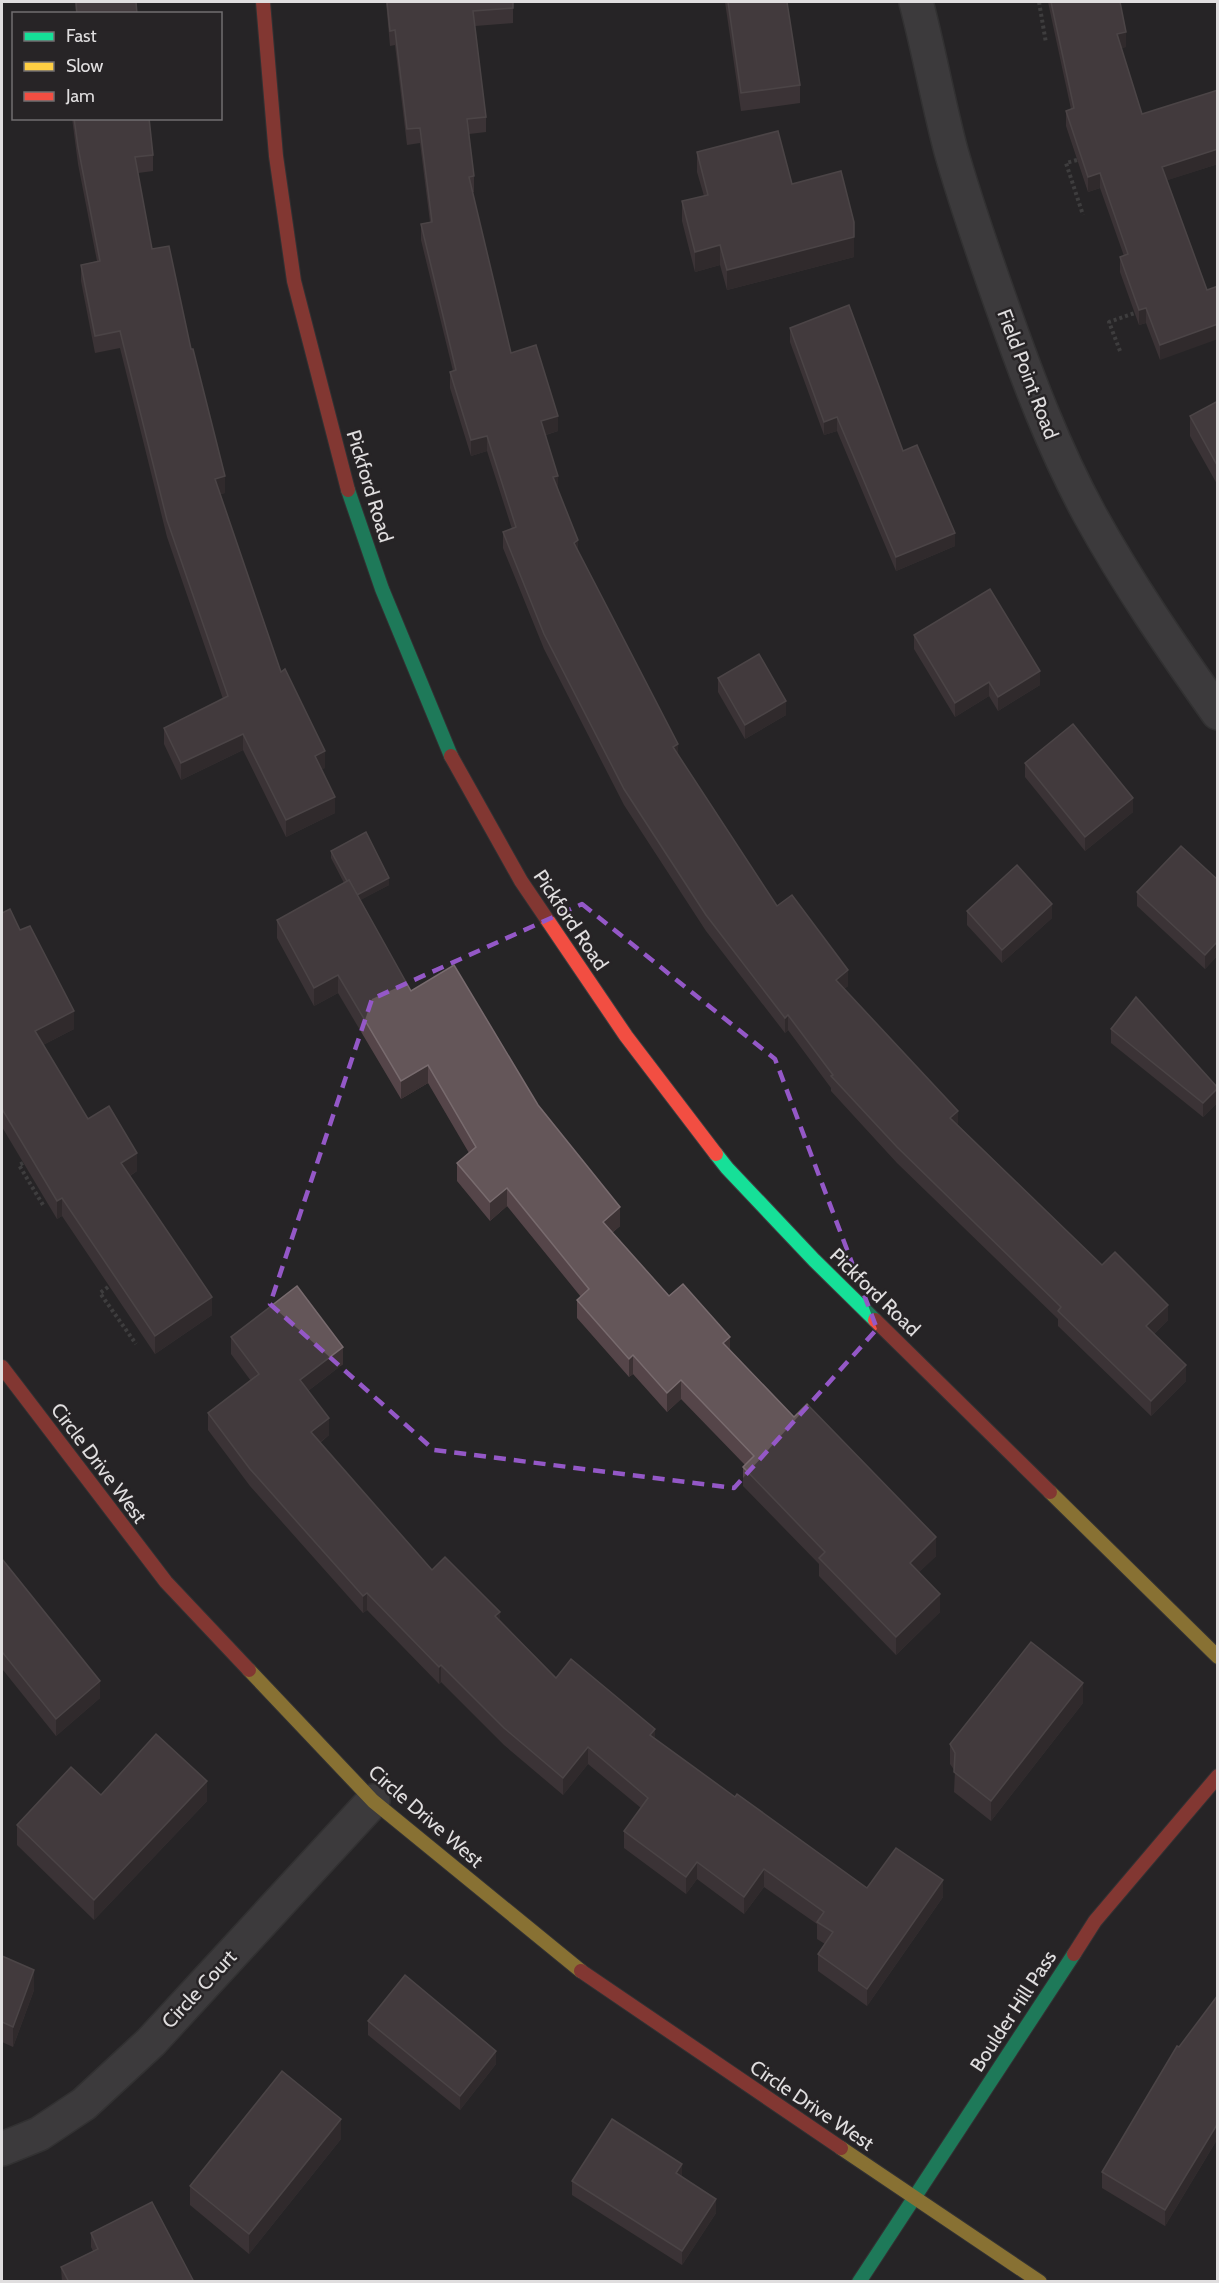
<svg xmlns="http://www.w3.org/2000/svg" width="1219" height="2283" font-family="Cabin,sans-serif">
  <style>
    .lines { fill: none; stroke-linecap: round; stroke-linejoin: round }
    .street-casing { stroke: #414041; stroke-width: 36 }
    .fast-casing { stroke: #414041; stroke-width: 16 }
    .slow-casing { stroke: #414041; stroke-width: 16 }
    .jam-casing { stroke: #414041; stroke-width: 16 }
    .path { stroke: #5c5b5c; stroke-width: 4; stroke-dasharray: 3 3; stroke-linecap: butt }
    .street { stroke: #575657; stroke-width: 33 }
    .fast { stroke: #16e098; stroke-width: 14 }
    .slow { stroke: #ffcf43; stroke-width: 14 }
    .jam { stroke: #f24e42; stroke-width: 14 }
    .wall { fill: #554549 }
    .shaded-wall { fill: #3c3234 }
    .building { fill: #645659; stroke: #786b6e; stroke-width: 1.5 }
    .marked { fill: none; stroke: #9458c7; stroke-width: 4.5; stroke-dasharray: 12 8; stroke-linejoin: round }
    .labels { text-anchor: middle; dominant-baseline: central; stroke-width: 5; stroke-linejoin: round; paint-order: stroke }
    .street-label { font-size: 20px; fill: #e0dedf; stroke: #272426 }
  </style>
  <rect width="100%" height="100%" fill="#262526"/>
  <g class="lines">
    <defs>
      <g id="street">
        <path d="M916 2C929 51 938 102 951 151 966 204 984 255 1002 306 1027 377 1054 449 1090 515 1128 584 1172 648 1218 713"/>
        <path d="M2 2149 39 2134 84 2104 151 2042 373 1801"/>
      </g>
      <g id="fast">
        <path d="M348 490 382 589 451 756"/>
        <path d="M716 1154 727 1168 814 1260 875 1320"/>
        <path d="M859 2282 1074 1954"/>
      </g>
      <g id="slow">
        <path d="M1050 1492 1218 1657"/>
        <path d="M249 1670 373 1801 581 1971"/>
        <path d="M841 2148 1040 2282"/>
      </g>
      <g id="jam">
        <path d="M263 2 276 156 294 281 348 490"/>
        <path d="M451 756 521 881 626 1036 716 1154"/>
        <path d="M875 1320 1050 1492"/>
        <path d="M2 1367 166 1582 249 1670"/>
        <path d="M1074 1954 1095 1921 1218 1776"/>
        <path d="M581 1971 841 2148"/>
      </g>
    </defs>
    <!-- street casing -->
    <use href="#street" class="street-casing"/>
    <!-- fast casing -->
    <use href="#fast" class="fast-casing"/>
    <!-- slow casing -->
    <use href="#slow" class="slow-casing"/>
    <!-- jam casing -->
    <use href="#jam" class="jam-casing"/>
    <!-- path -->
    <g class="path">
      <path d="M1039 2 1046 43"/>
      <path d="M1077 160 1066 163 1083 215"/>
      <path d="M1120 351 1109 322 1135 313"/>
      <path d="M23 1163 19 1165 43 1205"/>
      <path d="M108 1287 100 1293 136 1344"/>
    </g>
    <!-- street -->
    <use href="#street" class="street"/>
    <!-- fast -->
    <use href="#fast" class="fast"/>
    <!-- slow -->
    <use href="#slow" class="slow"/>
    <!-- jam -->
    <use href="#jam" class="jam"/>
  </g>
  <!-- wall -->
  <g class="wall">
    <path d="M75 2H136L137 14H76Z"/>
    <path d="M386 2H513V23L475 26 486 117V132L469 134 474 176V192H472L511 353 558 431 546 435 558 491 578 551 678 755 777 906 848 986 844 989 958 1125 1102 1265 1168 1320 1154 1334 1186 1381 1151 1416 1058 1326V1319L897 1163 831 1091V1088L788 1030 785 1033 706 931 624 805 544 649 503 548V532L512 529 487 451 471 456 450 388V372L453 371 421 240V224L430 222 420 143 407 145 395 45 390 46Z"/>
    <path d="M725 2H787L800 85V103L741 111Z"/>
    <path d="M1048 2H1120L1126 47 1121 48 1142 114 1218 90V164L1167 180 1160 360 1146 323 1139 325 1120 272V257L1124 256 1100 188 1088 192 1066 126V111L1071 109Z"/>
    <path d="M72 118H149L153 155V171L138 173 152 249 191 349 225 493 220 494 281 672 325 768 321 769 335 813 286 837 243 750 181 780 164 744V728L223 699 167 537 120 348 95 353 81 281V265L97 261 78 164Z"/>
    <path d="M697 152 792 184 854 257 727 290 720 265 695 272 682 221V201L704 196 697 172Z"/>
    <path d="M790 328 903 451 955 546 896 571 837 431 824 435 790 342Z"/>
    <path d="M1218 401 1217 484 1190 436V416Z"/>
    <path d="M914 635 1040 685 998 711 989 696 955 717 914 649Z"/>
    <path d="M718 678 786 715 745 739 718 692Z"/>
    <path d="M1025 763 1133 812 1085 851 1025 777Z"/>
    <path d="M331 851 389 885 360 900 411 991 538 1105 620 1226 612 1233 669 1296 730 1350 794 1417 936 1556 919 1572 940 1612 896 1655 819 1576V1564L743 1486V1467L745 1465 681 1399 667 1412 633 1374 629 1377 577 1318V1300L581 1297 507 1206 490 1221 457 1181V1163L469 1153 428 1083 401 1099 338 993 314 1006 277 938V920L344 883 331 858Z"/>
    <path d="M1218 880V955L1205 969 1137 906V892Z"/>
    <path d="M967 911 1052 918 1002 963 967 925Z"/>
    <path d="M2 913 20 930 74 1029 43 1045 88 1119 137 1171 130 1176 212 1315 155 1354 62 1216 57 1219 2 1127Z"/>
    <path d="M1111 1029 1218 1088V1102L1203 1117 1111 1043Z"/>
    <path d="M231 1337 343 1364 308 1391 329 1435 320 1443 432 1570 500 1620 556 1678 655 1739 735 1797 867 1888 943 1897 867 2006 818 1971V1954L825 1944 817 1939V1924L764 1887 744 1914 697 1879 686 1894 624 1848V1831L641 1808 588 1764 563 1795 504 1745 441 1682 439 1684 367 1610 363 1613 250 1486 208 1430V1413L251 1381 231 1354Z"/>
    <path d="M2 1559 100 1698 56 1736 3 1670Z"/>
    <path d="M1083 1703 991 1821 954 1792 955 1771 950 1764V1744Z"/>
    <path d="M101 1795 207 1801 94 1920 17 1845V1825Z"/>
    <path d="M2 1956 34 1990 13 2047 2 2042Z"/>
    <path d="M1218 1995V2138L1165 2226 1102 2188V2172L1179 2047Z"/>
    <path d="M368 2021 496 2064 460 2110 368 2035Z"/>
    <path d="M341 2139 249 2254 190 2205V2186Z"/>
    <path d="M572 2181 716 2213 682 2265 572 2195Z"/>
    <path d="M91 2233 193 2282H62L61 2267 93 2251 91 2247Z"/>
  </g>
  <!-- shaded-wall -->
  <g class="shaded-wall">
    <path d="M1126 32V47L1117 49V34Z"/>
    <path d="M1218 149V164L1162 182V167Z"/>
    <path d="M1100 173V188L1088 192V177Z"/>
    <path d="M854 237V257L727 290V270Z"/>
    <path d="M720 245V265L695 272V252Z"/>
    <path d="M1146 308V323L1139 325V310Z"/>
    <path d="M1218 324V339L1160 360V345Z"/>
    <path d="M558 416V431L541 436V421Z"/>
    <path d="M837 417V431L824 435V422Z"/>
    <path d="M487 436V451L471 456V440Z"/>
    <path d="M1218 464V484H1217V465Z"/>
    <path d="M225 476V493L215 495V479Z"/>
    <path d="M558 476V491L553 477Z"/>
    <path d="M955 533V546L896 571V557Z"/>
    <path d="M578 540V556L574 543Z"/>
    <path d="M1040 671V685L998 711V697Z"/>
    <path d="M989 682V696L955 717V703Z"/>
    <path d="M786 701V715L745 739V725Z"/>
    <path d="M243 734V750L181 780V763Z"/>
    <path d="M678 744V760L673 747Z"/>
    <path d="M325 751V768L315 772V756Z"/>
    <path d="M335 797V813L286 837V820Z"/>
    <path d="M1133 798V812L1085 851V837Z"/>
    <path d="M389 878V885L355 903V896Z"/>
    <path d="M1052 904V918L1002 963V950Z"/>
    <path d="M1218 941V955L1205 969V955Z"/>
    <path d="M848 970V986L836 995V980Z"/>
    <path d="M338 975V993L314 1006V988Z"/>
    <path d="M74 1011V1029L35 1049V1031Z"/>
    <path d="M788 1015V1030L785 1033V1018Z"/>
    <path d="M428 1065V1083L401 1099V1081Z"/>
    <path d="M1218 1088V1102L1203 1117V1103Z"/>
    <path d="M958 1111V1126L950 1118Z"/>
    <path d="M137 1153V1171L121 1181V1163Z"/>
    <path d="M507 1188V1206L490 1221V1202Z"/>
    <path d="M62 1198V1216L57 1219V1201Z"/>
    <path d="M620 1207V1226L603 1240V1222Z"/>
    <path d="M212 1297V1315L155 1354V1336Z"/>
    <path d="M1168 1305V1320L1146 1341V1326Z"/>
    <path d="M730 1337V1355L723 1343Z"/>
    <path d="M343 1347V1364L300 1397V1380Z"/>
    <path d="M633 1355V1374L629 1377V1359Z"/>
    <path d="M1186 1365V1381L1151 1416V1401Z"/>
    <path d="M681 1380V1399L667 1412V1393Z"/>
    <path d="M329 1418V1435L311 1449V1432Z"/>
    <path d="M936 1537V1556L910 1581V1563Z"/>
    <path d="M367 1593V1610L363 1613V1596Z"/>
    <path d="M940 1594V1612L896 1655V1637Z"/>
    <path d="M500 1612V1629L495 1616Z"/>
    <path d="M3 1653V1670L2 1671V1654Z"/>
    <path d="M441 1665V1682L439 1684V1667Z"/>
    <path d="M100 1681V1698L56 1736V1719Z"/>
    <path d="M1083 1683V1703L991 1821V1801Z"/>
    <path d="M655 1729V1746L650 1735Z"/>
    <path d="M588 1747V1764L563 1795V1778Z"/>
    <path d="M207 1781V1801L94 1920V1900Z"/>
    <path d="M697 1862V1879L686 1894V1877Z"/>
    <path d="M764 1869V1887L744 1914V1897Z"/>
    <path d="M943 1880V1897L867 2006V1989Z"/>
    <path d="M34 1970V1990L13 2047V2027Z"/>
    <path d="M496 2051V2064L460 2110V2096Z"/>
    <path d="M341 2119V2139L249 2254V2234Z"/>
    <path d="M1218 2123V2138L1165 2226V2210Z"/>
    <path d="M682 2164V2178L676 2173Z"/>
    <path d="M716 2199V2213L682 2265V2251Z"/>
  </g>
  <!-- building -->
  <g class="building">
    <path d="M76 2H136L137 14H77Z"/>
    <path d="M387 2H513V8L473 11 486 117 467 119 474 176 469 177 511 353 536 345 558 416 541 421 558 476 553 477 578 540 574 543 678 744 673 747 777 906 792 895 848 970 836 980 958 1111 950 1118 1102 1265 1115 1252 1168 1305 1146 1326 1186 1365 1151 1401 1058 1311 1061 1307 897 1147 831 1076 833 1075 788 1015 785 1018 706 915 624 789 544 634 503 532 516 527 487 436 471 440 450 372 456 370 421 224 432 222 420 128 407 129 395 30 390 31Z"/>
    <path d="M728 2H787L800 85 741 93Z"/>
    <path d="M1051 2H1120L1126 32 1117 34 1142 114 1218 90V149L1162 167 1207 290 1218 286V324L1160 345 1146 308 1139 310 1120 257 1128 254 1100 173 1088 177 1066 111 1074 108Z"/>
    <path d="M74 118H149L153 155 135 157 152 249 169 246 191 349H193L225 476 215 479 281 672 285 669 325 751 315 756 335 797 286 820 243 734 181 763 164 728 228 696 167 520 120 331 95 336 81 265 100 261 78 147Z"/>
    <path d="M778 131 792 184 841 171 854 222V237L727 270 720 245 695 252 682 201 708 195 697 152Z"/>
    <path d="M849 305 903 451 917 445 955 533 896 557 837 417 824 422 790 328Z"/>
    <path d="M1218 401V464L1217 465 1190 416Z"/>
    <path d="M990 589 1040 671 998 697 989 682 955 703 914 635Z"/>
    <path d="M759 654 786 701 745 725 718 678Z"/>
    <path d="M1073 724 1133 798 1085 837 1025 763Z"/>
    <path d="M366 832 389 878 357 895 349 880 347 881 331 851Z"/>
    <path d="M1181 846 1218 880V941L1205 955 1137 892Z"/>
    <path d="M1017 865 1052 904 1002 950 967 911Z"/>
    <path d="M349 880 411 991 454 965 538 1105 620 1207 603 1222 669 1296 683 1284 730 1337 723 1343 794 1417 807 1404 936 1537 910 1563 940 1594 896 1637 819 1558 825 1552 743 1467 754 1456 681 1380 667 1393 633 1355 629 1359 577 1300 589 1289 507 1188 490 1202 457 1163 476 1147 428 1065 401 1081 338 975 314 988 277 920Z"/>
    <path d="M10 909 20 930 30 926 74 1011 35 1031 88 1119 109 1106 137 1153 121 1163 212 1297 155 1336 62 1198 57 1201 2 1109V913Z"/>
    <path d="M1136 997 1218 1088 1203 1103 1111 1029Z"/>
    <path d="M297 1286 343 1347 300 1380 329 1418 311 1432 432 1570 445 1557 500 1612 495 1616 556 1678 571 1659 655 1729 650 1735 735 1797 737 1794 867 1888 896 1848 943 1880 867 1989 818 1954 833 1932 817 1922 824 1912 764 1869 744 1897 697 1862 686 1877 624 1831 648 1798 588 1747 563 1778 504 1728 441 1665 439 1667 367 1593 363 1596 250 1469 208 1413 259 1374 231 1337Z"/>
    <path d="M2 1559 100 1681 56 1719 3 1653 2 1654Z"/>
    <path d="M1031 1642 1083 1683 991 1801 954 1772 955 1753 950 1744Z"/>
    <path d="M156 1734 207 1781 94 1900 17 1825 71 1767 101 1795Z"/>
    <path d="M2 1956 34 1970 13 2027 2 2022Z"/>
    <path d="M405 1975 496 2051 460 2096 368 2021Z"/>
    <path d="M1218 1995V2123L1165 2210 1102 2172 1177 2046 1179 2047Z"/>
    <path d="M282 2071 341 2119 249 2234 190 2186Z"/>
    <path d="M612 2119 682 2164 676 2173 716 2199 682 2251 572 2181Z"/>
    <path d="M152 2202 193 2280 191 2282H69L61 2267 98 2249 91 2233Z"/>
  </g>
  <!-- marked area -->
  <path d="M0 0H1219V2283H0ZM582 904 775 1059 877 1329 734 1488 434 1450 270 1304 372 999Z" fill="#262526" fill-opacity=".55" fill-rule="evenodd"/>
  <path class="marked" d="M582 904 775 1059 877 1329 734 1488 434 1450 270 1304 372 999Z"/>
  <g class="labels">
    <!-- street labels -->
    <g class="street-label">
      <text transform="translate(1028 374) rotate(69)">Field Point Road</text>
      <text transform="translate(370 486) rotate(73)">Pickford Road</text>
      <text transform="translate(571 920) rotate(56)">Pickford Road</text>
      <text transform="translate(875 1292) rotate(44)">Pickford Road</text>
      <text transform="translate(99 1463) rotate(53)">Circle Drive West</text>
      <text transform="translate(426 1816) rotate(41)">Circle Drive West</text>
      <text transform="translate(199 1989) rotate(-47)">Circle Court</text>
      <text transform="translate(1013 2011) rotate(-57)">Boulder Hill Pass</text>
      <text transform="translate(812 2105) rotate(34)">Circle Drive West</text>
    </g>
  </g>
  <!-- border -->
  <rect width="1219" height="2283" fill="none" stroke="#e0dedf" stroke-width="6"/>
  <!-- legend -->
  <rect x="12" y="12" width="210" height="108" fill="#272426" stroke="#716e70" stroke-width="1.5"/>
  <rect x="24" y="32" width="30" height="9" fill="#16e098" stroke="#716e70" stroke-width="1.5"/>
  <text x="66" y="42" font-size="18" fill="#e0dedf">Fast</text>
  <rect x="24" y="62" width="30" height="9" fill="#ffcf43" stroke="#716e70" stroke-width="1.5"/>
  <text x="66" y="72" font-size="18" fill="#e0dedf">Slow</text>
  <rect x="24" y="92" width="30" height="9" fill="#f24e42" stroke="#716e70" stroke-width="1.5"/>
  <text x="66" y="102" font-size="18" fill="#e0dedf">Jam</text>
</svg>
